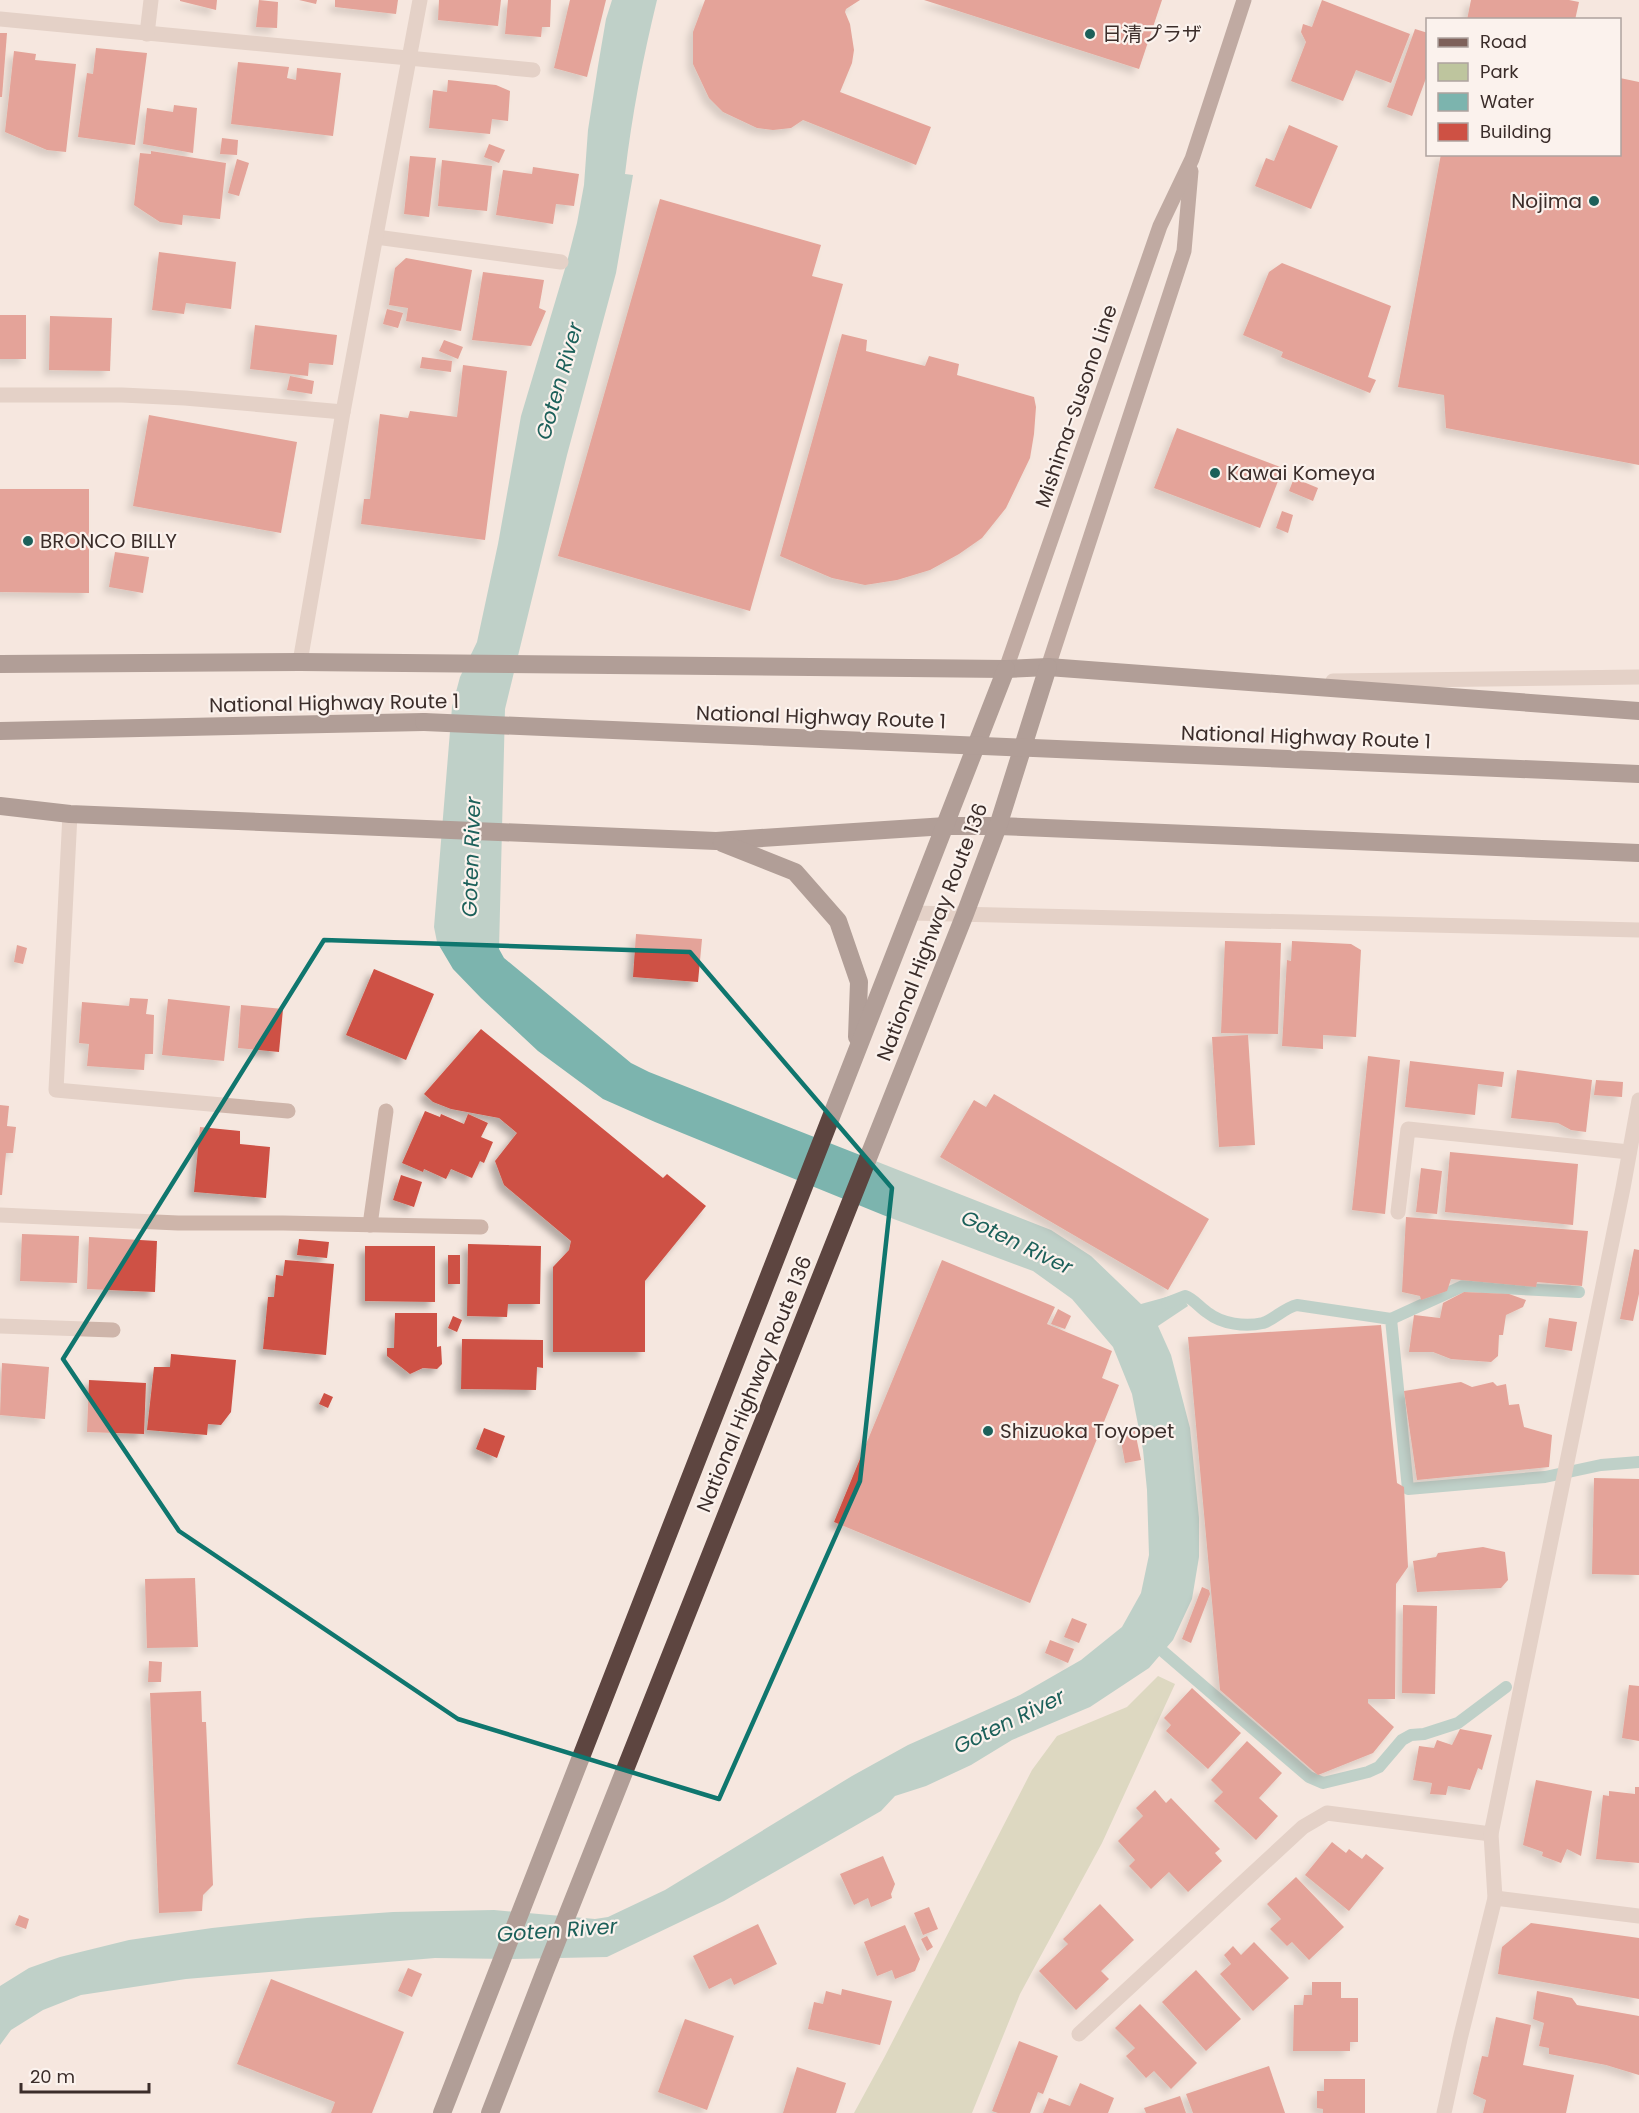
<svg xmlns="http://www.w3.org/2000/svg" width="1639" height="2113" font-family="Poppins,'Noto Sans JP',sans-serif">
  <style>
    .green { fill: #bec59e }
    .water { fill: #7cb4ae }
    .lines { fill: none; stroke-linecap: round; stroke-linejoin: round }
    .stream { stroke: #7cb4ae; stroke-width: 12 }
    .building { fill: #ce5144; filter: url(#shadow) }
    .lane { stroke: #ceb5aa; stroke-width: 15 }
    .street { stroke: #ceb5aa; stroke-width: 15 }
    .primary { stroke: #7e615a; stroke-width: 15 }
    .highway { stroke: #5d4540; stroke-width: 18 }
    .highway-bridge { stroke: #5d4540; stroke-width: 18 }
    .marked { fill: none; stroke: #0f766e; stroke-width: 4.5; stroke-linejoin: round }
    .poi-dot { fill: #1c605a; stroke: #fbf2ed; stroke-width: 2 }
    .labels { text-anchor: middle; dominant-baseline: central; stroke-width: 4.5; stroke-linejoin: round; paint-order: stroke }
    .poi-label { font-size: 20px; fill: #3b2d2a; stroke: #fbf2ed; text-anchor: start }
    .street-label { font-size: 20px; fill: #3b2d2a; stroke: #fbf2ed }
    .water-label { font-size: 21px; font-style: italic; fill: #1c605a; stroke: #fbf2ed }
  </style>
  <defs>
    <filter id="shadow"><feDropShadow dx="-5.5" dy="5.5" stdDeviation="3" flood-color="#0004"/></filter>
  </defs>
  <rect width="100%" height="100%" fill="#f5e7df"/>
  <!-- green -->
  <path class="green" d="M1158 1676 1175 1684 1102 1843 1020 1994 972 2113H854L884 2058 1032 1770 1057 1736 1127 1707Z"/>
  <!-- water -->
  <path class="water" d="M612 0H657C643 57 632 115 625 174L633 175 616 273 567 455 505 709 499 949 504 958 631 1063 649 1072 1051 1230 1091 1256 1141 1304 1181 1293 1188 1306 1158 1326 1171 1355 1190 1428 1199 1518V1557L1192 1599 1173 1640 1149 1668 1090 1707 1012 1740 971 1765 926 1786 895 1796 881 1811 724 1901 607 1957 511 1959 435 1958 186 1979 81 1995 43 2010 11 2030 0 2045V1986L29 1968 60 1957 129 1940 212 1928 307 1918 393 1912 494 1910 595 1919 608 1917 665 1890 852 1776 908 1745 1020 1695 1081 1660 1122 1627 1141 1593 1149 1555 1147 1490 1143 1450 1132 1394 1113 1347 1072 1299 1033 1271 883 1215 655 1122 603 1099 538 1051 481 998 453 969 437 942 434 927 452 707 460 677 477 642 498 544 521 416 567 262 577 223 584 185 588 130 598 66 606 19Z"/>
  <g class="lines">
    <!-- stream -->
    <g class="stream">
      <path d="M1167 1303 1185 1296C1194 1299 1200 1308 1208 1313 1222 1324 1245 1327 1263 1323 1275 1319 1284 1308 1297 1305L1391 1319 1408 1489 1545 1477 1601 1465 1639 1462"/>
      <path d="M1391 1319 1463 1286 1579 1292"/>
      <path d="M1152 1642 1309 1777 1323 1783 1368 1772 1379 1767 1402 1740 1411 1735 1424 1734 1458 1723 1506 1687"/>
    </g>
  </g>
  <!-- building -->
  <g class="building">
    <path d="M180 0H217L216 10 180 1Z"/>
    <path d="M259 0 278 2 277 28 256 27Z"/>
    <path d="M299 0H317L316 4Z"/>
    <path d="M335 0H398L396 14 335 7Z"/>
    <path d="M439 0H501L498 26 438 20Z"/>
    <path d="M508 0H551L550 27H542L541 37 505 34Z"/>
    <path d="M570 0H606L587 77 554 68Z"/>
    <path d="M705 0H860L846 9 845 12 850 24 854 50 852 63 840 92 931 127 916 165 803 120 791 128 773 130 757 128 723 112 709 98 693 64V32Z"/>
    <path d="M924 0H1162L1139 69Z"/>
    <path d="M1322 0 1410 34 1391 83 1356 70 1343 101 1291 81 1306 42 1301 32 1303 24 1312 27Z"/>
    <path d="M1471 0H1569L1579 2 1575 20H1467Z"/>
    <path d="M1415 29 1428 33V73L1412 116 1387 107Z"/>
    <path d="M0 33H7L2 97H0Z"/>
    <path d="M96 48 147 53 135 145 78 137 87 73 93 74Z"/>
    <path d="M14 51 36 54 35 60 76 64 66 152 47 150 5 132Z"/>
    <path d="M238 62 289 67 287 78 296 80 297 68 341 73 333 136 231 124Z"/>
    <path d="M1620 78 1639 82V465L1446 428 1444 395 1398 387 1441 154H1620Z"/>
    <path d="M448 80 496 85 510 91 508 121 492 119 490 134 429 128 433 90 447 92Z"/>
    <path d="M174 105 197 108 193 153 143 144 147 108 173 112Z"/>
    <path d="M1289 125 1338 146 1311 209 1255 186 1266 158 1274 161Z"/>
    <path d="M222 138 238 140 237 155 220 154Z"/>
    <path d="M489 144 505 150 499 163 484 157Z"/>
    <path d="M151 151 226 163 220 219 183 215 182 225 160 222 134 205 140 153 151 154Z"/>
    <path d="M410 156 436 158 429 217 404 214Z"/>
    <path d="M237 159 249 163 239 196 228 193Z"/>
    <path d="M442 160 492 166 487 211 438 206Z"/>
    <path d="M533 167 579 174 574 206 556 204 553 224 496 215 503 170 532 174Z"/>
    <path d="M660 199 821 245 812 276 843 284 750 611 558 556Z"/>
    <path d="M159 252 236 262 231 309 186 303 184 314 152 310Z"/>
    <path d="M406 258 472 270 461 331 406 321 408 308 389 305 395 268Z"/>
    <path d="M1282 263 1391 306 1368 377 1376 380 1370 393 1281 357 1283 352 1243 335 1269 272Z"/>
    <path d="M483 272 544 280 539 308 546 311 531 346 472 340Z"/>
    <path d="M387 309 403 313 398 328 383 324Z"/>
    <rect x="0" y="315" width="26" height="44"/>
    <path d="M50 316 112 318 110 371 49 370Z"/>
    <path d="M255 325 337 335 333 365 309 363 308 376 250 369Z"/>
    <path d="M842 334 867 340 866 351 925 366 929 356 959 364 957 375 1034 397 1036 407 1034 434 1030 458 1006 508 982 538 959 554 930 570 897 580 865 585 832 578 780 556Z"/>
    <path d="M444 340 463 347 458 359 439 351Z"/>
    <path d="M422 357 452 361 451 372 420 368Z"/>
    <path d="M463 365 507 371 485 540 361 524 364 499H370L380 414 408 418 410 411 457 417Z"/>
    <path d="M290 376 314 381 312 394 287 390Z"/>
    <path d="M149 415 297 442 281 533 133 506Z"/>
    <path d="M1177 428 1283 468 1260 528 1154 488Z"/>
    <path d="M1294 478 1318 488 1313 501 1289 491Z"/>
    <path d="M0 489H89V593L0 592Z"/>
    <path d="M1282 511 1293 515 1288 533 1276 528Z"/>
    <path d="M115 552 149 557 143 593 109 587Z"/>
    <path d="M636 934 702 939 698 982 633 977Z"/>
    <path d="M1225 941 1281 943 1278 1034 1221 1033Z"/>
    <path d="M1292 941 1351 944 1361 950 1356 1037 1323 1035V1049L1282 1046 1287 960 1291 961Z"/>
    <path d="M17 945 27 948 23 964 14 962Z"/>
    <path d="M374 969 434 994 406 1060 346 1035Z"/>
    <path d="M130 998 148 999 146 1014 154 1015 153 1054H145L144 1070 87 1066 89 1044 79 1043 82 1002 129 1006Z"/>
    <path d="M168 999 230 1006 224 1061 162 1055Z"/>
    <path d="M241 1005 283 1009 279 1052 238 1048Z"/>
    <path d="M481 1029 663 1178 667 1174 706 1206 645 1281V1352H553V1267L569 1250 571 1241 504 1185 495 1161 517 1133 499 1118 451 1109 433 1102 424 1094Z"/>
    <path d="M1248 1035 1255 1145 1219 1147 1212 1037Z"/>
    <path d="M1368 1056 1400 1060 1385 1214 1352 1210Z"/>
    <path d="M1410 1061 1504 1072 1502 1087 1478 1084 1475 1115 1405 1107Z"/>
    <path d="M1517 1070 1592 1080 1586 1132 1571 1130 1558 1123 1511 1118Z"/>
    <path d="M1596 1080 1623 1082 1622 1097 1594 1095Z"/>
    <path d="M994 1094 1209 1219 1168 1290 940 1157 974 1100 986 1107Z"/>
    <path d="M0 1105 9 1106 7 1126 16 1127 13 1153H6L2 1195H0Z"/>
    <path d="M425 1111 440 1117 441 1114 464 1124 468 1114 488 1123 481 1137 493 1142 484 1163 480 1161 472 1178 451 1169 446 1179 424 1169 423 1172 402 1163Z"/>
    <path d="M200 1127 240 1131V1144L270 1147 266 1198 194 1192Z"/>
    <path d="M1450 1152 1578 1164 1573 1225 1445 1212Z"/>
    <path d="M1421 1168 1442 1171 1437 1214 1416 1212Z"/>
    <path d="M401 1175 422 1182 414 1207 393 1200Z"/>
    <path d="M1406 1217 1588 1231 1582 1286 1537 1282 1536 1287 1451 1279 1447 1291 1421 1300 1420 1296 1402 1292Z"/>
    <path d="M22 1234 79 1236 77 1283 20 1281Z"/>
    <path d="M89 1237 157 1241 155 1292 87 1289Z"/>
    <path d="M299 1239 329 1242 327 1258 297 1255Z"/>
    <path d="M468 1244 541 1246 540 1304H508L507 1317 467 1316Z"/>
    <path d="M365 1246H435V1302L365 1301Z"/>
    <path d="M1634 1249 1639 1250V1294L1633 1321 1620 1319Z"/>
    <rect x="448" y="1255" width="12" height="29"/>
    <path d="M285 1260 334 1264 326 1355 263 1349 268 1297H274L276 1275 283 1276Z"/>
    <path d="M942 1260 1055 1307 1047 1324 1112 1351 1102 1378 1119 1385 1030 1603 834 1522Z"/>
    <path d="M1464 1292 1509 1294 1526 1300 1523 1307 1506 1315 1503 1335H1499L1498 1356 1491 1362 1451 1359 1433 1352H1409L1414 1315 1440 1318 1443 1303Z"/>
    <path d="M1058 1309 1071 1316 1065 1329 1051 1324Z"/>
    <path d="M395 1313H437V1347L441 1346 442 1364 437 1369 423 1368 410 1374 387 1356V1348H394Z"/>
    <path d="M453 1316 462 1320 457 1332 448 1328Z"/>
    <path d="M1549 1318 1577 1322 1572 1351 1545 1347Z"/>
    <path d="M1381 1325 1397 1483 1404 1487 1408 1567 1396 1584 1395 1699H1368V1703L1394 1727 1373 1753 1318 1775 1220 1690 1188 1337Z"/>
    <path d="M462 1339 543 1340V1368L537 1367 536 1390 461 1389Z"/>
    <path d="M171 1354 236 1360 231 1412 221 1425 208 1424 207 1435 147 1430 154 1367H170Z"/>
    <path d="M2 1363 49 1367 45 1419 0 1415Z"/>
    <path d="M89 1380 146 1383 144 1434 87 1432Z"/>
    <path d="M1461 1382 1472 1387 1493 1382 1497 1386 1506 1384 1509 1405 1519 1404 1524 1427 1552 1435 1549 1467 1417 1480 1404 1391Z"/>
    <path d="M324 1393 333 1397 328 1408 319 1404Z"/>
    <path d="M1134 1427 1141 1460 1125 1463 1119 1430Z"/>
    <path d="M484 1428 505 1436 497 1458 476 1449Z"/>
    <path d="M1594 1478 1639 1479V1575L1592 1574Z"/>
    <path d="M1483 1547 1505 1552 1508 1580 1501 1588 1417 1592 1413 1561 1436 1557 1438 1553Z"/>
    <path d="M195 1578 198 1647 147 1648 145 1579Z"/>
    <path d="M1202 1587 1209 1590 1210 1594 1191 1643 1182 1639Z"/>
    <path d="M1403 1605 1437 1606 1435 1694 1402 1693Z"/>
    <path d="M1072 1618 1087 1624 1079 1643 1064 1637Z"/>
    <path d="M1050 1640 1074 1649 1068 1663 1045 1653Z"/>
    <path d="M149 1661 162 1662 161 1682H148Z"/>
    <path d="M1629 1685 1639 1686V1741L1622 1738Z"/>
    <path d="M1192 1688 1241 1733 1208 1769 1166 1731 1171 1725 1164 1718Z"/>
    <path d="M201 1691 202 1722H206L213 1885 203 1895 202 1911 159 1913 150 1693Z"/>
    <path d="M1460 1729 1492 1735 1482 1770 1478 1768 1470 1790 1448 1786 1446 1795 1430 1794 1432 1783 1413 1780 1419 1746 1434 1748 1437 1740 1452 1745Z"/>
    <path d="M1247 1741 1282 1773 1259 1798 1278 1816 1256 1840 1214 1801 1223 1792 1211 1780Z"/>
    <path d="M1536 1780 1592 1791 1581 1856 1567 1849 1561 1863 1542 1856 1543 1852 1523 1845Z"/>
    <path d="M1635 1787H1639V1863L1596 1859 1603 1795 1609 1796V1791L1635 1794Z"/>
    <path d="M1155 1790 1166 1803 1171 1798 1220 1849 1215 1853 1222 1861 1188 1892 1169 1872 1151 1889 1129 1866 1135 1860 1118 1841 1143 1816 1136 1808Z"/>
    <path d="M1332 1842 1346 1853 1349 1849 1362 1859 1366 1854 1384 1868 1349 1911 1305 1875Z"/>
    <path d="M883 1856 895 1884 891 1894 892 1898 871 1907 868 1898 854 1905 840 1874Z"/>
    <path d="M1296 1877 1344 1927 1309 1960 1292 1942 1287 1946 1270 1929 1281 1919 1267 1904Z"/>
    <path d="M1100 1904 1134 1940 1101 1971 1109 1979 1076 2010 1039 1971 1068 1944 1063 1939Z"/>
    <path d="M929 1907 938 1929 923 1935 914 1913Z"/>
    <path d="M19 1915 29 1919 26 1929 15 1925Z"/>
    <path d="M1531 1923 1639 1938V1999L1498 1974 1502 1947Z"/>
    <path d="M758 1924 777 1964 734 1985 731 1978 709 1989 693 1956Z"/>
    <path d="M905 1925 920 1959 915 1971 895 1979 892 1970 877 1976 864 1942Z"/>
    <path d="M927 1936 933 1947 927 1951 921 1939Z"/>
    <path d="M1254 1942 1289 1978 1253 2011 1220 1974 1231 1964 1224 1955 1233 1946 1241 1955Z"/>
    <path d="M408 1968 422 1974 412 1997 398 1991Z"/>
    <path d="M1196 1970 1241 2019 1206 2051 1162 2002Z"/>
    <path d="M271 1979 404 2032 372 2113H331L335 2102 237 2064Z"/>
    <path d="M1312 1982H1341V1998H1358V2042H1350V2051H1293L1294 2005H1303L1304 1995H1312Z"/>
    <path d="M842 1989 892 2001 880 2045 808 2029 814 2002 823 2004 826 1991 841 1995Z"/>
    <path d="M1537 1991 1572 1998 1577 2005 1639 2016V2075L1606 2065 1549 2054V2048L1539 2046 1544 2023 1533 2019Z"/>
    <path d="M1140 2004 1197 2063 1171 2089 1154 2071 1146 2078 1126 2056 1135 2048 1115 2028Z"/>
    <path d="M1496 2017 1531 2025 1523 2065 1574 2075 1566 2113H1483L1486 2100 1473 2094 1482 2056 1488 2057Z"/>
    <path d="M685 2019 734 2036 707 2110 658 2092Z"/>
    <path d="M1019 2041 1058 2056 1043 2094 1038 2092 1030 2113H998L992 2111Z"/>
    <path d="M1269 2066 1285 2113H1193L1186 2094Z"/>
    <path d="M797 2067 846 2083 836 2113H783Z"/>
    <path d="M1324 2079H1365V2113H1323V2109L1317 2108V2091H1324Z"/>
    <path d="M1080 2083 1114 2098 1108 2113H1043L1049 2098 1070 2106Z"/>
    <path d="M1180 2096 1186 2113H1146L1144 2108Z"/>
  </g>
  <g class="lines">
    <!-- lane -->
    <path class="lane" d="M370 1225 386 1111"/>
    <!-- street -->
    <g class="street">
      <path d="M0 19 533 70"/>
      <path d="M147 34 151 0"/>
      <path d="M376 237 561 262"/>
      <path d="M0 395H122L185 398 343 412"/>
      <path d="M300 662 343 412 420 0"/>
      <path d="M1333 681 1639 677"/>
      <path d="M70 814 56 1090 288 1111"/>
      <path d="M912 913 1639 930"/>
      <path d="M1398 1212 1408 1129 1629 1152"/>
      <path d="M0 1215 178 1223H283L481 1227"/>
      <path d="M0 1326 113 1330"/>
      <path d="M1495 1898 1639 1916"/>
      <path d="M1079 2034 1303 1827 1327 1813 1491 1834"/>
      <path d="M1444 2113 1460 2039 1495 1898 1491 1834 1623 1188 1639 1100"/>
    </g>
    <!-- primary -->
    <g class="primary">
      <path d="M1048 667 1184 251 1191 171"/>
      <path d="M1006 669 1160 226 1192 159 1244 0"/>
    </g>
    <!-- highway -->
    <g class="highway">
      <path d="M0 664 300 662 1006 669 1048 667 1639 711"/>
      <path d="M0 731 424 722"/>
      <path d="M0 806 70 814 716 841 946 826H998L1639 853"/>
      <path d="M722 843 795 872 838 921 859 982 857 1037"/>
      <path d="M442 2113 1006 669"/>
      <path d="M490 2113 545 1971 965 914 998 826 1048 667"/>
    </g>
    <!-- highway-bridge -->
    <path class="highway-bridge" d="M424 722 1639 774"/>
  </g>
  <!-- marked area -->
  <path d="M0 0H1639V2113H0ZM324 940 690 952 892 1188 860 1481 719 1799 458 1719 179 1531 63 1359Z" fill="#f5e7df" fill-opacity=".55" fill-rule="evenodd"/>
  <path class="marked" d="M324 940 690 952 892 1188 860 1481 719 1799 458 1719 179 1531 63 1359Z"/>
  <!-- markers -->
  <g class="poi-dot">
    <circle cx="1090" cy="34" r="6"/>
    <circle cx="1594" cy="201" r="6"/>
    <circle cx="1215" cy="473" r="6"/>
    <circle cx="28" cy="541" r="6"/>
    <circle cx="988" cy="1431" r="6"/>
  </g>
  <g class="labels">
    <!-- poi labels -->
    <g class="poi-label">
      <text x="1102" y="34">日清プラザ</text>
      <text x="1582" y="201" text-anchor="end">Nojima</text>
      <text x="1227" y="473">Kawai Komeya</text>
      <text x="40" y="541">BRONCO BILLY</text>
      <text x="1000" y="1431">Shizuoka Toyopet</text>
    </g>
    <!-- street labels -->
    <g class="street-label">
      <text transform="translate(1076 406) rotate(-71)">Mishima-Susono Line</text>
      <text transform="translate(334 703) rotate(-1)">National Highway Route 1</text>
      <text transform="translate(821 717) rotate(2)">National Highway Route 1</text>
      <text transform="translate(1306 737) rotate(2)">National Highway Route 1</text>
      <text transform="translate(932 932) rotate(-69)">National Highway Route 136</text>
      <text transform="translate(754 1384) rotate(-68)">National Highway Route 136</text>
    </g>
    <!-- water labels -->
    <g class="water-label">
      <text transform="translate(559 381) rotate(-74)">Goten River</text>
      <text transform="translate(471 857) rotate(-88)">Goten River</text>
      <text transform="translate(1017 1242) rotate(26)">Goten River</text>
      <text transform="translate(1009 1721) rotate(-26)">Goten River</text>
      <text transform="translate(557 1930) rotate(-4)">Goten River</text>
    </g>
  </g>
  <!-- legend -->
  <rect x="1426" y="18" width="195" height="138" fill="#fbf2ed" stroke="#aea39f" stroke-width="1.5"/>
  <rect x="1438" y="38" width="30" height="9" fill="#7e615a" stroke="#aea39f" stroke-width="1.5"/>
  <text x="1480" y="48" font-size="18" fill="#3b2d2a">Road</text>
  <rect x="1438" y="63" width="30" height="18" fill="#bec59e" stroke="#aea39f" stroke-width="1.5"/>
  <text x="1480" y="78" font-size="18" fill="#3b2d2a">Park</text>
  <rect x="1438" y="93" width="30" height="18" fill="#7cb4ae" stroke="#aea39f" stroke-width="1.5"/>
  <text x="1480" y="108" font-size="18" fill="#3b2d2a">Water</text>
  <rect x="1438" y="123" width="30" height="18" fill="#ce5144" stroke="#aea39f" stroke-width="1.5"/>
  <text x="1480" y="138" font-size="18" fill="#3b2d2a">Building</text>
  <!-- scale -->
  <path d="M21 2083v9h128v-9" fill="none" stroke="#3b2d2a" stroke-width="3"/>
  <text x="30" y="2083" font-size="18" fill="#3b2d2a" stroke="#fbf2ed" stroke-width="4.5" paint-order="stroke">20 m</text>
</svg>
